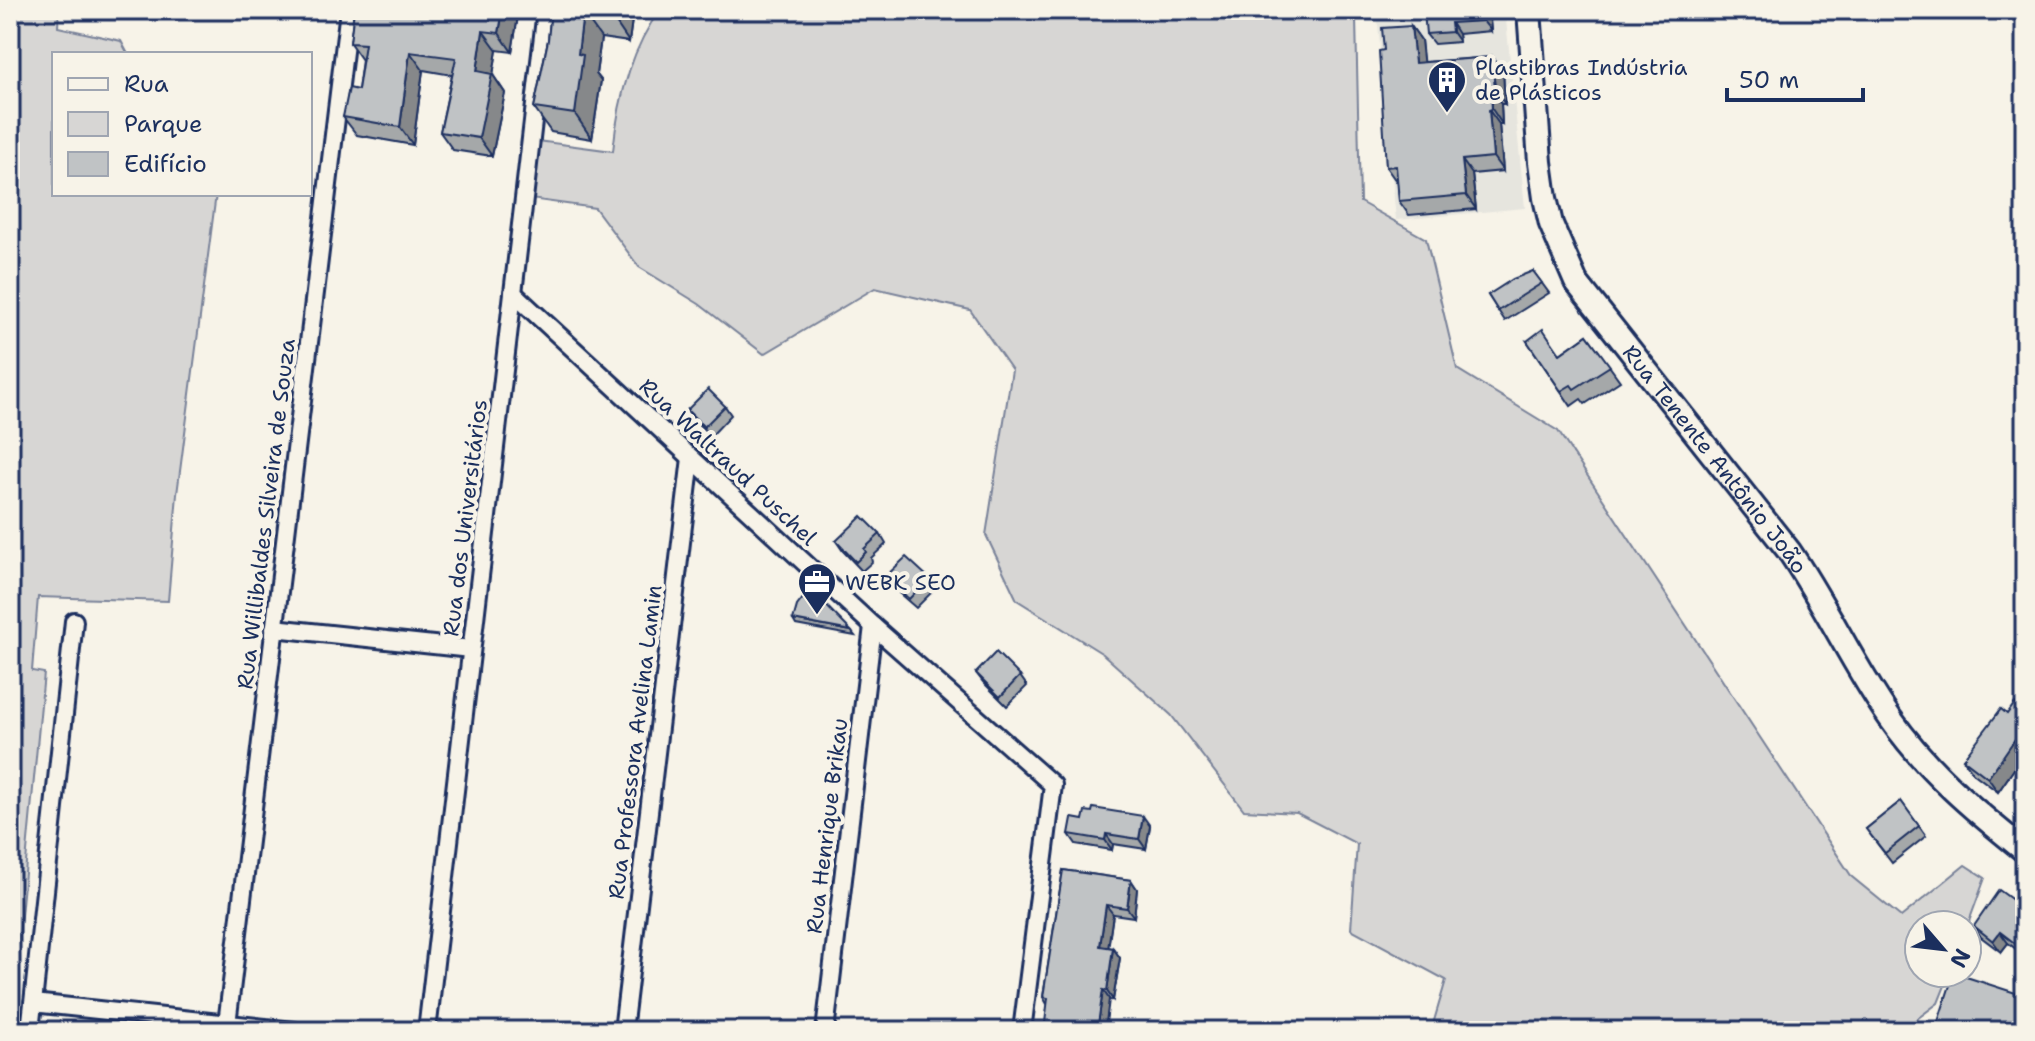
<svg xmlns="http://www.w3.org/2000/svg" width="2035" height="1041" font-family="'Shantell Sans',sans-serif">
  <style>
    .built { fill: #e6e5de }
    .green { fill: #d7d6d4; stroke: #798299; stroke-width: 2 }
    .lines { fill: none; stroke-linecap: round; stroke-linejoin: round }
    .street-casing { stroke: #1b2f5e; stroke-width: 22 }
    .secondary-casing { stroke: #1b2f5e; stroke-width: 28 }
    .street { stroke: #f7f3e8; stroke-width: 16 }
    .secondary { stroke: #f7f3e8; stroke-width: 22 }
    .wall { fill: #a5a8a9; stroke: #1b2f5e; stroke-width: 2 }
    .shaded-wall { fill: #86888a; stroke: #1b2f5e; stroke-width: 2 }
    .building { fill: #c0c3c5; stroke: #1b2f5e; stroke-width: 2 }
    .labels { text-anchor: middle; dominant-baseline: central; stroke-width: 8; stroke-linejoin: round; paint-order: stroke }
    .poi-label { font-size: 22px; fill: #1b2f5e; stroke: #f7f3e8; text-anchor: start }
    .street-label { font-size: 22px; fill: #1b2f5e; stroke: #f7f3e8 }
  </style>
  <rect width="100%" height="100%" fill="#f7f3e8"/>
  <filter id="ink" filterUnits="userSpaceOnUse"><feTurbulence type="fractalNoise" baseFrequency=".0125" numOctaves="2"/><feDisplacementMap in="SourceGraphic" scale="16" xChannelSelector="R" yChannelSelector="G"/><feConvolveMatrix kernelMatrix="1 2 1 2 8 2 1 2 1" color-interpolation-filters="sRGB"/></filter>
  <g filter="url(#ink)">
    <!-- built -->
    <path class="built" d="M1410 10H1505L1525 208 1396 220 1377 13Z"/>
    <!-- green -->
    <g class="green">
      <path d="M10 10H59L58 27 121 41 128 54H54V194H216L177 494 168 601 38 597 32 671 44 673 10 1031Z"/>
      <path d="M660 10H1351L1356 18 1360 202 1426 239 1457 369 1558 431 1852 877 1901 917 1965 865 1985 878 1967 927 1919 925V973H1950L1938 1003 1901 1031H1431L1446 980 1351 929 1357 844 1297 813 1244 810 1171 715 1103 654 1017 600 986 535 1012 370 970 310 875 288 764 354 699 304 639 267 595 208 530 199 538 141 613 151C618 101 630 50 660 10Z"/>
    </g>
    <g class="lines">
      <defs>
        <g id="street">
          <path d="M513 293 873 626 1053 785 1022 1031"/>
          <path d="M274 628 471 649"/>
          <path d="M33 1003 294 1031"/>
          <path d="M227 1024 349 10"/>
          <path d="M30 1031 74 621"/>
          <path d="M427 1031 546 10"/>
          <path d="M623 1031 691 458"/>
          <path d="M825 1031 873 626"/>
        </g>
        <g id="secondary">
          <path id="s1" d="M1529 10 1540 162 1545 198 1551 224 1576 282 1789 551C1826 605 1853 665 1890 718 1927 771 1975 811 2025 851"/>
        </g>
      </defs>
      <!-- street casing -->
      <use href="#street" class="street-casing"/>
      <!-- secondary casing -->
      <use href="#secondary" class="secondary-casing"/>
      <!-- street -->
      <use href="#street" class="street"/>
      <!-- secondary -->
      <use href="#secondary" class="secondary"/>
    </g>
    <!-- wall -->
    <g class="wall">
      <path d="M354 10H519L512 52 497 50 493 75 505 93 492 156 453 150 440 132 452 75 423 70 413 145 357 135 343 117 358 90 362 60 350 43Z"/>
      <path d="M551 10 633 12 629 42 601 38 596 74 601 80 592 139 551 132 534 108 548 40Z"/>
      <path d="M1435 10H1489L1491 31 1458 34 1459 42 1434 44 1426 34Z"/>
      <path d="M1411 26 1421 40 1423 62 1492 57 1503 71 1505 104H1501L1502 124H1499L1503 171 1472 174 1476 209 1409 215 1399 201 1398 181H1396L1386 167 1384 50Z"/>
      <path d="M1533 271 1549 293 1505 321 1488 295Z"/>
      <path d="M1587 335 1620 381 1585 404 1581 399 1571 406 1527 341 1560 354Z"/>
      <path d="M725 406 731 415 711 436 694 420 687 410Z"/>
      <path d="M880 534 886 544 871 558 872 562 862 571 843 551 836 541Z"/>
      <path d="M885 577 929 578 936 588 916 608 892 587Z"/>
      <path d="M793 620 851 631 855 636 796 625Z"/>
      <path d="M976 673 1020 676 1027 686 1007 706 983 682Z"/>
      <path d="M2025 710V753L1998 792 1973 773 1963 759 2007 714Z"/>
      <path d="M1901 801 1926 836 1892 863 1866 829Z"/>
      <path d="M1083 820 1150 826 1146 849 1113 844 1112 850 1076 844 1069 834Z"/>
      <path d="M1063 870 1131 880 1137 889 1134 917 1113 914 1108 947 1113 948 1120 958 1113 1000 1047 1004 1043 997Z"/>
      <path d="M2025 909V956L2008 943 2001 952 1981 937 1974 926Z"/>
    </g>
    <!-- shaded-wall -->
    <g class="shaded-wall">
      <path d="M503 10H519L512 52 499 33Z"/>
      <path d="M613 10H631L633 12 629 42 612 17Z"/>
      <path d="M1482 10H1489L1491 31 1483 21Z"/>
      <path d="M583 13 601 38 596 74 601 80 592 139 575 114 578 54Z"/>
      <path d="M1451 23 1458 34 1459 42 1452 32Z"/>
      <path d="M1411 26 1421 40 1425 77 1415 63Z"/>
      <path d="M483 31 497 50 493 75 505 93 492 156 479 138 477 71Z"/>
      <path d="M410 52 423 70 413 145 400 127Z"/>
      <path d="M1492 57 1503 71 1505 104 1495 90Z"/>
      <path d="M1491 90 1501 104 1502 124 1492 109Z"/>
      <path d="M1489 110 1499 124 1503 171 1493 157Z"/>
      <path d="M1462 160 1472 174 1476 209 1466 195Z"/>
      <path d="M2025 717V753L1998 792 1988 778Z"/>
      <path d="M1143 816 1150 826 1146 849 1139 839Z"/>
      <path d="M1106 834 1113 844 1112 850 1105 840Z"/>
      <path d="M1131 880 1137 889 1134 917 1127 908Z"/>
      <path d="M1106 905 1113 914 1107 956 1100 946Z"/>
      <path d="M2000 932 2008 943 2001 952 1993 941Z"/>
      <path d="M1113 948 1120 958 1113 1000 1107 991Z"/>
      <path d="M1103 990 1109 999 1105 1031H1097Z"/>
    </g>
    <!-- building -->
    <g class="building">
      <path d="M354 10H503L499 33 483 31 477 71 492 74 479 138 440 132 456 58 410 52 400 127 343 117 349 88 358 90 365 44 350 43Z"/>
      <path d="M551 10H613L612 17 583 13 578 54 583 55 575 114 534 108 548 40Z"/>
      <path d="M1435 10H1482L1483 21 1451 23 1452 32 1426 34 1424 12Z"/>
      <path d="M1411 26 1415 63 1492 57 1495 90H1491L1492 109 1489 110 1493 157 1462 160 1466 195 1399 201 1396 166 1386 167 1379 51 1384 50 1382 28Z"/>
      <path d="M1533 271 1542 283 1498 311 1488 295 1513 279Z"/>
      <path d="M1543 329 1560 354 1587 335 1610 366 1574 389 1571 385 1561 391 1527 341Z"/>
      <path d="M708 389 725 406 704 427 687 410Z"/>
      <path d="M862 516 880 534 864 549 866 552 856 562 836 541Z"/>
      <path d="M906 557 929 578 909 599 885 577Z"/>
      <path d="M810 589 851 631 793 620 797 606Z"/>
      <path d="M996 652 1020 676 1000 697 976 673Z"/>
      <path d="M2015 703 2025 710V717L2020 723 2024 726 1988 778 1963 759 2001 709 2007 714Z"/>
      <path d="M1901 801 1919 826 1885 853 1866 829Z"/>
      <path d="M1093 808 1143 816 1139 839 1106 834 1105 840 1069 834 1072 818 1083 820 1085 811 1092 812Z"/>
      <path d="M1063 870 1131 880 1127 908 1106 905 1100 946 1113 948 1107 991 1103 990 1097 1031H1044L1048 998 1043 997Z"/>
      <path d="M1999 890 2025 909V951L2000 932 1993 941 1974 926Z"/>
      <path d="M1954 973 2025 996V1031H1935Z"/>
    </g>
  </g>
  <!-- icons -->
  <defs>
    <symbol id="building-pin" viewBox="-11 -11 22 30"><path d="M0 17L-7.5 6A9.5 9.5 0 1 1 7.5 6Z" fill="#1b2f5e" stroke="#f7f3e8"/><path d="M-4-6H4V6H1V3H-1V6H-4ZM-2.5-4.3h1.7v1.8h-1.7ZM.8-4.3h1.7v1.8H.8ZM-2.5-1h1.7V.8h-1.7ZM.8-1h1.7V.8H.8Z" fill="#fff"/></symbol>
    <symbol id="office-pin" viewBox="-11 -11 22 30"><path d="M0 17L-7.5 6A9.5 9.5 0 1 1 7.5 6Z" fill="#1b2f5e" stroke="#f7f3e8"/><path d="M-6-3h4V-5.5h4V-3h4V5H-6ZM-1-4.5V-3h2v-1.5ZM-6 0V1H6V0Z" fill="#fff"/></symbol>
  </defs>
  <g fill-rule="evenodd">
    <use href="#building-pin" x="1425" y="58" width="44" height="60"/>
    <use href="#office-pin" x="795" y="560" width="44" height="60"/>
  </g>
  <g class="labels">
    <!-- poi labels -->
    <g class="poi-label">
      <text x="1475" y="67">Plastibras Indústria<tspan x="1475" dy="25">de Plásticos</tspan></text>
      <text x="845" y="582">WEBK SEO</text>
    </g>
    <!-- street labels -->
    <g class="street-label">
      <text stroke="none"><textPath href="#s1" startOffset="504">Rua Tenente Antônio João</textPath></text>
      <text transform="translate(728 462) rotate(43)">Rua Waltraud Puschel</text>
      <text transform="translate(266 514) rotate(-83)">Rua Willibaldes Silveira de Souza</text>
      <text transform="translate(465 518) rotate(-83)">Rua dos Universitários</text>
      <text transform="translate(635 742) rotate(-83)">Rua Professora Avelina Lamin</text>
      <text transform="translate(827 826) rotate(-83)">Rua Henrique Brikau</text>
    </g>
  </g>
  <!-- margin -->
  <rect width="2035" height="1041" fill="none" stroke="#f7f3e8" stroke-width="40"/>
  <rect x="20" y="20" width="1995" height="1001" fill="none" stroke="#1b2f5e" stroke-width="3" filter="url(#ink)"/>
  <!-- legend -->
  <rect x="52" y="52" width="260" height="144" fill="#f7f3e8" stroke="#9fa5b1" stroke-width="2"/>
  <rect x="68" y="78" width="40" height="12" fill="#f7f3e8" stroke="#9fa5b1" stroke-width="2"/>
  <text x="124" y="92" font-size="24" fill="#1b2f5e">Rua</text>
  <rect x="68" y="112" width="40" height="24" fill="#d7d6d4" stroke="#9fa5b1" stroke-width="2"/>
  <text x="124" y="132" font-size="24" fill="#1b2f5e">Parque</text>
  <rect x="68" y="152" width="40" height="24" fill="#c0c3c5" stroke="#9fa5b1" stroke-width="2"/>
  <text x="124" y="172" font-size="24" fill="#1b2f5e">Edifício</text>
  <!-- north arrow -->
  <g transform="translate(1943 949) rotate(118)"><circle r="38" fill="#f7f3e8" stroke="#9fa5b1" stroke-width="2"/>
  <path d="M0-6L14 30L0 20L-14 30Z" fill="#1b2f5e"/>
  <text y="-12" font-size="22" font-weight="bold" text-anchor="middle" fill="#1b2f5e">N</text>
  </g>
  <!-- scale -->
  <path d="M1727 88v12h136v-12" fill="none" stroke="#1b2f5e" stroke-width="4"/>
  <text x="1739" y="88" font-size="24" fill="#1b2f5e" stroke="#f7f3e8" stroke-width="6" paint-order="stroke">50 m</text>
</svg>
